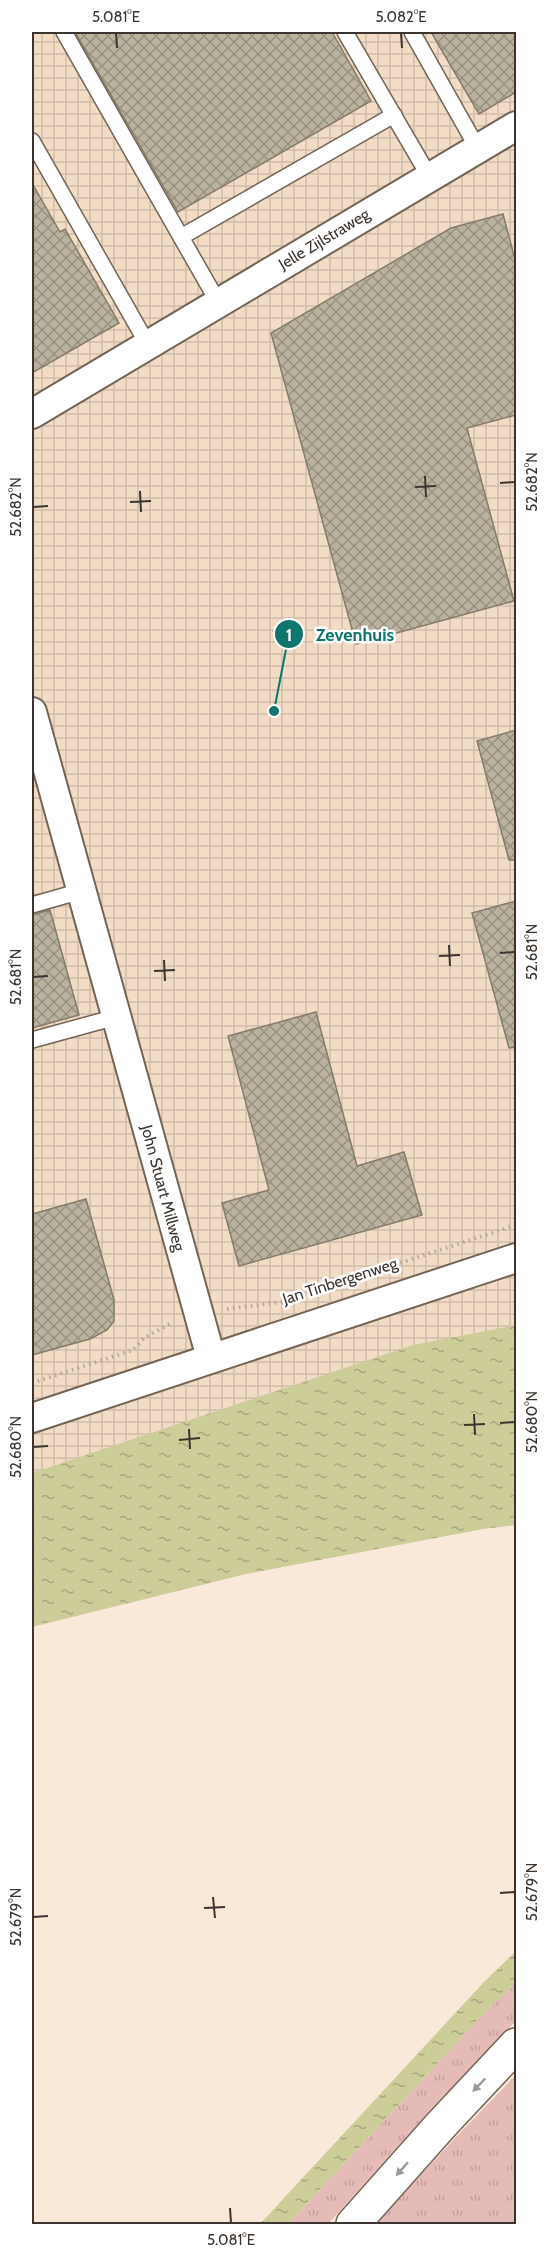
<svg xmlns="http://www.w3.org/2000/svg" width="548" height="2256" font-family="Cabin,sans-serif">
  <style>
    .industrial { fill: url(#industrial-grid) }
    .grass { fill: url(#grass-tufts) }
    .water { fill: url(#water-ripples) }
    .building { fill: url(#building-cross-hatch); stroke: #847c69; stroke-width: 1.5 }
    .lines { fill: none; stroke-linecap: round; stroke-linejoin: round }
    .service-casing { stroke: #736556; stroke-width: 18 }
    .minor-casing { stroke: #736556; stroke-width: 32 }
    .trunk-casing { stroke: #736556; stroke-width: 36 }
    .path { stroke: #b4a69a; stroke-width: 4; stroke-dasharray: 1.5 4.5; stroke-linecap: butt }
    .service { stroke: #fff; stroke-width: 15 }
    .minor { stroke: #fff; stroke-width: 28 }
    .trunk { stroke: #fff; stroke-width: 33 }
    .oneway { fill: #9e9a97 }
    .ticks { fill: none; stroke: #3c352f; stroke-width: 2 }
    .labels { text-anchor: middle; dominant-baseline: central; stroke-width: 5; stroke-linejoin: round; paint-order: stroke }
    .street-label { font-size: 16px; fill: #3c352f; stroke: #fff }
    .leader { fill: none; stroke: #0f766e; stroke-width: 2 }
    .callout-dot { fill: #0f766e; stroke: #fff; stroke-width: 2 }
    .mark-label { font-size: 18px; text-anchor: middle; font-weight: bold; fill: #fff }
    .callout-label { font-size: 18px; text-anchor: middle; font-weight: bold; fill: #0f766e; stroke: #fff; stroke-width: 5; stroke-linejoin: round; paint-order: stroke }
    .neatline { fill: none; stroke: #3c352f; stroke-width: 2 }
    .ticks-label { font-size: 15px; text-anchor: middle; fill: #3c352f }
  </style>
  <defs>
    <pattern id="industrial-grid" width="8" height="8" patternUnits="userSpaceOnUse" patternTransform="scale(1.5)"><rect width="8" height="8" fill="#f3dcc6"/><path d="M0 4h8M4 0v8" fill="none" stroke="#d1bdaa"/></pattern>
    <pattern id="grass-tufts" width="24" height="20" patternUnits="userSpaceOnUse" patternTransform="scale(1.5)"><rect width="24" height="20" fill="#e5bbb7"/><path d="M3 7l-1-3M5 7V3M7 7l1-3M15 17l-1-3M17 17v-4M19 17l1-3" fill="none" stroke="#c5a19e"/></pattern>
    <pattern id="water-ripples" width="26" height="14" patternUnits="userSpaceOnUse" patternTransform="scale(1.5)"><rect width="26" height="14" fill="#cdcd9a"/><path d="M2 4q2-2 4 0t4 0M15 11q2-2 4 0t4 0" fill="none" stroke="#a8a77e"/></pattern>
    <pattern id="building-cross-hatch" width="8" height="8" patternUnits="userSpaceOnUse" patternTransform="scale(1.5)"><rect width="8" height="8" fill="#bab29e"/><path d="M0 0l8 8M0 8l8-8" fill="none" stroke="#989281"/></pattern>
  </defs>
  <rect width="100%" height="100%" fill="#fae8d8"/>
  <!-- industrial -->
  <path class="industrial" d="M32 32H516V1391L32 1518Z"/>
  <!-- grass -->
  <g class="grass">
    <path d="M516 1984V2021L432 2108 328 2224H288L491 2006Z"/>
    <path d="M516 2075V2224H375L458 2135Z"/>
  </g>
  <!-- water -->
  <g class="water">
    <path d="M516 1325V1525L483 1529 246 1574 32 1627V1473L413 1345Z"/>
    <path d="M516 1951V1984L491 2006 288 2224H260L483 1983Z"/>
  </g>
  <!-- building -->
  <g class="building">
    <path d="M75 32H332L371 101 178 212Z"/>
    <path d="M431 32H516V92L479 114Z"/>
    <path d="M32 183 60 232 65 229 119 323 32 373Z"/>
    <path d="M503 214 516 263V415L467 428 514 601 356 644 271 333 451 228Z"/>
    <path d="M516 730V860H509L477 741Z"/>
    <path d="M516 901V1047L509 1048 472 913Z"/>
    <path d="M50 910 79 1015 32 1028V915Z"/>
    <path d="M316 1012 357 1166 404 1152 422 1215 239 1266 222 1203 269 1190 228 1036Z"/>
    <path d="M86 1199 114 1300V1321L107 1330 90 1339 32 1355V1214Z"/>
  </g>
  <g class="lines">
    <defs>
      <g id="service">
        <path d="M64 32 218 302"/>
        <path d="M345 32 429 176"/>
        <path d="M412 32 478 149"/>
        <path d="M32 141 148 345"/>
        <path d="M181 237 394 115"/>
        <path d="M32 905 81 891"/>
        <path d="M32 1040 116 1017"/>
      </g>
      <g id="minor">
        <path d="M32 414 516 126"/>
        <path d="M32 712 211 1358"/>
        <path d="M32 1418 516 1258"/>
      </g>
      <path id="trunk" d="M353 2224 441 2125 516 2045"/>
    </defs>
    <!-- service casing -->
    <use href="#service" class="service-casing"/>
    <!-- minor casing -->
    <use href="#minor" class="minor-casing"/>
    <!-- trunk casing -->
    <use href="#trunk" class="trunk-casing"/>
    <!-- path -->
    <g class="path">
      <path d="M227 1309 281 1302 516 1225"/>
      <path d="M32 1383 133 1350 144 1338 173 1322"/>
    </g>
    <!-- service -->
    <use href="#service" class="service"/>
    <!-- minor -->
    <use href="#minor" class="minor"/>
    <!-- trunk -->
    <use href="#trunk" class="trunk"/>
  </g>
  <!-- one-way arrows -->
  <defs><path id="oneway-solid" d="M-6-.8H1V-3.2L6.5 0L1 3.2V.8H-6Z" transform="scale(1.5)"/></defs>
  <g class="oneway">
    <use href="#oneway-solid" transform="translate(479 2085) rotate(134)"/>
    <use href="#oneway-solid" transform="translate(402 2169) rotate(131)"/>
  </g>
  <!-- ticks -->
  <path class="ticks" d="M116 33 117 48M401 33 402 48M425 476 426 497M500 483 515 482M415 487 436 486M140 491 141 512M130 502 151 501M33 507 48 506M449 945 450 966M500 953 515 952M439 956 460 955M164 960 165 981M154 971 175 970M33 977 48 976M474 1414 475 1435M500 1423 515 1422M464 1425 485 1424M189 1429 190 1449M179 1440 200 1438M33 1447 48 1446M500 1893 515 1892M213 1897 215 1918M204 1908 225 1907M33 1917 48 1916M230 2208 231 2223"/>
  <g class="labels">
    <!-- street labels -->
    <g class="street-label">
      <text transform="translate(324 239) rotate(-31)">Jelle Zijlstraweg</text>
      <text transform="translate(163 1188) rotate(75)">John Stuart Millweg</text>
      <text transform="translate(340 1281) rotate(-18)">Jan Tinbergenweg</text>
    </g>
  </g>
  <!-- callouts -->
  <path class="leader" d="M274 711L289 634"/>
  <g class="callout-dot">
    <circle cx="274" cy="711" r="6"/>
    <circle cx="289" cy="634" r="15"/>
  </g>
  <g class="mark-label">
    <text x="289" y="641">1</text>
  </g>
  <g class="callout-label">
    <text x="355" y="641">Zevenhuis</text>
  </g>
  <!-- border -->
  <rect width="548" height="2256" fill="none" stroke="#ffffff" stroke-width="66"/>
  <rect x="33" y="33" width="482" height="2190" class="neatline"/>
  <g class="ticks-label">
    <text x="116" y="22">5.081°E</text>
    <text x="401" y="22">5.082°E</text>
    <text transform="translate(532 482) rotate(-90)" y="5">52.682°N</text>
    <text transform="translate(16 507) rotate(-90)" y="5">52.682°N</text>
    <text transform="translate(532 952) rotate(-90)" y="5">52.681°N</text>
    <text transform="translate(16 977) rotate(-90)" y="5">52.681°N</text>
    <text transform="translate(532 1422) rotate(-90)" y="5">52.680°N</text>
    <text transform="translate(16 1447) rotate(-90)" y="5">52.680°N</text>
    <text transform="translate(532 1892) rotate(-90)" y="5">52.679°N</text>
    <text transform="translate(16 1917) rotate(-90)" y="5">52.679°N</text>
    <text x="231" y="2245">5.081°E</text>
  </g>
</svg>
